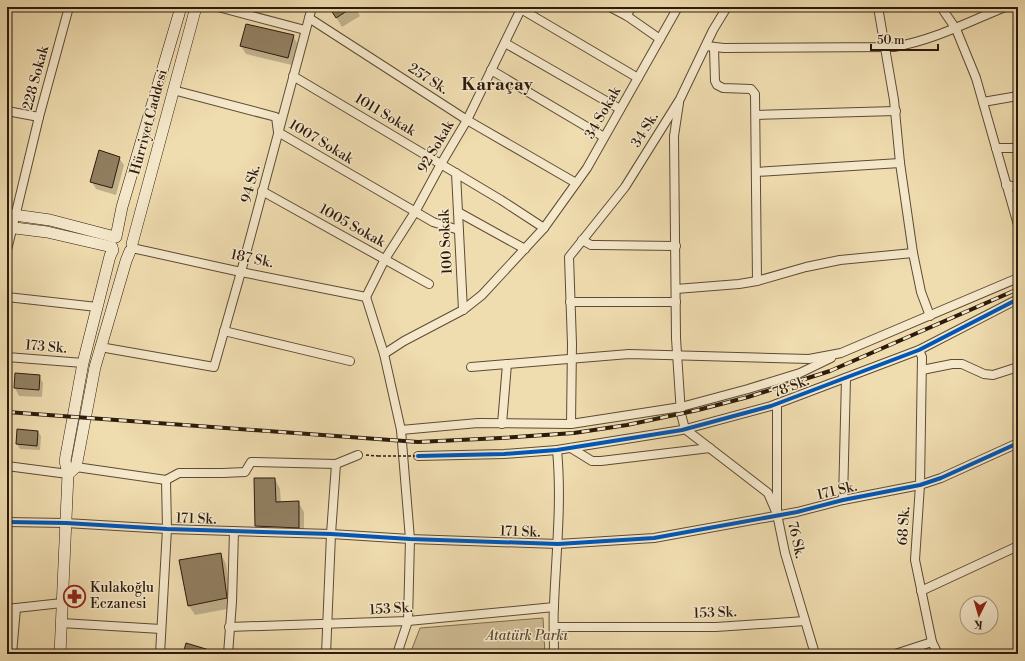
<svg xmlns="http://www.w3.org/2000/svg" width="1025" height="661" font-family="'Libre Bodoni',serif">
  <style>
    .green { fill: #cebb93; stroke: #7d6b50 }
    .shadow { fill: #0003 }
    .building { fill: #917f61; stroke: #2c1b0c }
    .lines { fill: none; stroke-linecap: round; stroke-linejoin: round }
    .minor-casing { stroke: #5d4b35; stroke-width: 10 }
    .secondary-casing { stroke: #2c1b0c; stroke-width: 12 }
    .path { stroke: #2c1b0c; stroke-width: 1.5; stroke-dasharray: 3 2; stroke-linecap: butt }
    .minor { stroke: #f5e8cb; stroke-width: 8 }
    .secondary { stroke: #f5e8cb; stroke-width: 11 }
    .rail-casing { stroke: #2c1b0c; stroke-width: 4 }
    .rail { stroke: #f5e8cb; stroke-width: 2.5; stroke-dasharray: 8; stroke-linecap: butt }
    .path-bridge { stroke: #2c1b0c; stroke-width: 1.5; stroke-dasharray: 3 2; stroke-linecap: butt }
    .cycleway-casing { stroke: #f5e8cb; stroke-width: 6 }
    .cycleway { stroke: #0057b8; stroke-width: 4 }
    .labels { text-anchor: middle; dominant-baseline: central; stroke-width: 3; stroke-linejoin: round; paint-order: stroke }
    .street-label { font-size: 14px; fill: #2c1b0c; stroke: #f5e8cb }
    .poi-label { font-size: 14px; fill: #2c1b0c; stroke: #f5e8cb; text-anchor: start }
    .park-label { font-size: 14px; font-style: italic; fill: #5d4b34; stroke: #f5e8cb }
    .district-label { font-size: 18px; font-weight: bold; fill: #2c1b0c; stroke: #f5e8cb }
  </style>
  <rect width="100%" height="100%" fill="#efdcaf"/>
  <filter id="stains"><feTurbulence type="fractalNoise" baseFrequency=".005" numOctaves="4"/><feColorMatrix values="0 0 0 0 .2 0 0 0 0 .09 0 0 0 0 .02 0 0 0 .5 -.17"/></filter>
  <radialGradient id="worn" r=".72"><stop offset=".6" stop-color="#630" stop-opacity="0"/><stop offset="1" stop-color="#630" stop-opacity=".3"/></radialGradient>
  <!-- green -->
  <path class="green" d="M543 618 545 654H410L420 628Z"/>
  <!-- shadow -->
  <g class="shadow">
    <path d="M330 7H355L360 16 342 27Z"/>
    <path d="M293 36 297 43 292 65 246 54 241 46Z"/>
    <path d="M119 158 124 165 116 195 96 189 92 182Z"/>
    <path d="M16 375 39 376 43 383 42 397 19 396 15 388Z"/>
    <path d="M18 430 38 432 41 436 40 450 20 449 17 444Z"/>
    <path d="M275 479 280 489 281 503 298 502 304 512V537L262 536 256 526Z"/>
    <path d="M221 554 226 564 232 608 195 615 189 606Z"/>
  </g>
  <!-- building -->
  <g class="building">
    <path d="M329 7H353L336 18Z"/>
    <path d="M246 24 294 35 288 58 240 46Z"/>
    <path d="M99 150 120 157 112 188 90 182Z"/>
    <path d="M15 373 40 375 39 390 14 388Z"/>
    <path d="M17 429 38 431 37 446 16 444Z"/>
    <path d="M254 478H275L276 502 299 501V528L255 526Z"/>
    <path d="M221 553 227 598 188 606 179 560Z"/>
    <path d="M186 643 216 652V654H183Z"/>
  </g>
  <g class="lines">
    <defs>
      <g id="minor">
        <path d="M218 7 305 30"/>
        <path d="M610 7 627 16 660 39"/>
        <path d="M878 7 894 100 900 163 913 253 921 292 930 316"/>
        <path d="M941 7 956 29 976 78 1018 225"/>
        <path d="M521 9 638 78"/>
        <path d="M627 16 631 7"/>
        <path d="M309 18 467 120 576 183"/>
        <path d="M505 43 620 109"/>
        <path d="M706 46 724 48 894 47C934 40 968 22 1005 7"/>
        <path d="M714 48 715 81 717 85 723 88 751 89 755 94 757 281"/>
        <path d="M491 70 604 137"/>
        <path d="M293 76 501 200 544 228"/>
        <path d="M173 90 276 117 278 132 433 222 459 230"/>
        <path d="M983 102 1018 96"/>
        <path d="M679 103 674 136 676 338 681 414 685 429 768 493 777 514"/>
        <path d="M7 111 39 117"/>
        <path d="M756 115 896 111"/>
        <path d="M996 148H1018"/>
        <path d="M756 172 900 163"/>
        <path d="M456 173 463 310"/>
        <path d="M1006 185 1018 187"/>
        <path d="M262 191 429 284"/>
        <path d="M458 212 525 249"/>
        <path d="M582 240 591 245H597L676 246"/>
        <path d="M132 248 241 272 366 297"/>
        <path d="M7 250 39 117 69 7"/>
        <path d="M676 289 739 284 757 281 806 267 840 260 913 253"/>
        <path d="M7 297 97 307"/>
        <path d="M366 297 384 354 401 430 410 539 408 621 397 654"/>
        <path d="M366 297 385 259 415 212 441 164 467 120 522 7"/>
        <path d="M570 302H676"/>
        <path d="M224 331 350 361"/>
        <path d="M100 347 214 367 241 272 312 7"/>
        <path d="M919 350 922 357 920 485 915 560 932 642 938 654"/>
        <path d="M384 354 404 341 463 310 482 295 544 228 587 168 678 7"/>
        <path d="M7 357 83 363"/>
        <path d="M471 367 629 354 809 359 841 353 1018 278"/>
        <path d="M922 370 952 364H962L984 374 993 375 1018 367"/>
        <path d="M777 404V514L785 553 815 654"/>
        <path d="M502 424 507 364"/>
        <path d="M571 424 572 344 569 257 625 187 680 99 713 30 727 7"/>
        <path d="M401 430 478 423 571 424 681 407 748 389 800 373 831 358"/>
        <path d="M571 448 592 461H601L710 448"/>
        <path d="M418 456 504 454 557 450 682 430 771 406 919 350 1018 299"/>
        <path d="M7 466 68 474"/>
        <path d="M76 467 166 480 179 473H223L245 472 251 462 336 464 358 455"/>
        <path d="M843 500 846 378"/>
        <path d="M7 522 66 523 167 529 331 534 410 539 558 544 654 538 797 512 843 500 920 485 941 478 1018 443"/>
        <path d="M921 591 1018 546"/>
        <path d="M7 609 62 603"/>
        <path d="M61 623 161 629"/>
        <path d="M229 627 408 621 554 607"/>
        <path d="M554 627H716L805 621"/>
        <path d="M12 654 16 608"/>
        <path d="M160 654 167 529 166 480"/>
        <path d="M228 654 232 602 234 531"/>
        <path d="M326 654 331 534 336 464"/>
        <path d="M554 654C554 638 553 621 554 605 556 554 562 502 557 450"/>
        <path d="M895 654 932 642"/>
      </g>
      <g id="secondary">
        <path d="M7 214 50 220 115 237"/>
        <path d="M7 227 47 232 112 247"/>
        <path d="M116 237 122 207 181 7"/>
        <path d="M132 244 196 7"/>
        <path d="M68 474 76 467 95 367 126 261 130 251"/>
        <path d="M60 654 68 474 65 461 83 363 110 256 113 250"/>
      </g>
    </defs>
    <!-- minor casing -->
    <use href="#minor" class="minor-casing"/>
    <!-- secondary casing -->
    <use href="#secondary" class="secondary-casing"/>
    <!-- path -->
    <path class="path" d="M366 455 378 456"/>
    <!-- minor -->
    <use href="#minor" class="minor"/>
    <!-- secondary -->
    <use href="#secondary" class="secondary"/>
    <defs>
      <path id="rail" d="M7 412 418 442 501 438 574 433 627 425 698 410 748 397 830 371 1018 289"/>
    </defs>
    <!-- rail casing -->
    <use href="#rail" class="rail-casing"/>
    <!-- rail -->
    <use href="#rail" class="rail"/>
    <!-- path-bridge -->
    <path class="path-bridge" d="M378 456H418"/>
    <defs>
      <g id="cycleway">
        <path d="M418 456 504 454 557 450 682 430 771 406 919 350 1018 299"/>
        <path d="M7 522 66 523 167 529 331 534 410 539 558 544 654 538 797 512 843 500 920 485 941 478 1018 443"/>
      </g>
    </defs>
    <!-- cycleway casing -->
    <use href="#cycleway" class="cycleway-casing"/>
    <!-- cycleway -->
    <use href="#cycleway" class="cycleway"/>
  </g>
  <!-- icons -->
  <defs>
    <symbol id="pharmacy-ring" viewBox="-11 -11 22 22"><circle r="9.5" fill="#f5e8cb" stroke="#8f2418" stroke-width="1.5"/><path d="M-2-6h4v4h4v4h-4v4h-4v-4h-4v-4h4Z" fill="#8f2418"/></symbol>
  </defs>
  <g fill-rule="evenodd">
    <use href="#pharmacy-ring" x="62" y="584" width="25" height="25"/>
  </g>
  <g class="labels">
    <!-- street labels -->
    <g class="street-label">
      <text transform="translate(36 78) rotate(-75)">228 Sokak</text>
      <text transform="translate(428 79) rotate(33)">257 Sk.</text>
      <text transform="translate(603 113) rotate(-60)">34 Sokak</text>
      <text transform="translate(385 115) rotate(31)">1011 Sokak</text>
      <text transform="translate(149 122) rotate(-75)">Hürriyet Caddesi</text>
      <text transform="translate(645 130) rotate(-58)">34 Sk.</text>
      <text transform="translate(321 142) rotate(31)">1007 Sokak</text>
      <text transform="translate(436 147) rotate(-60)">92 Sokak</text>
      <text transform="translate(251 184) rotate(-75)">94 Sk.</text>
      <text transform="translate(352 226) rotate(29)">1005 Sokak</text>
      <text transform="translate(446 242) rotate(-93)">100 Sokak</text>
      <text transform="translate(252 259) rotate(12)">187 Sk.</text>
      <text transform="translate(46 347) rotate(5)">173 Sk.</text>
      <text transform="translate(791 387) rotate(-21)">78 Sk.</text>
      <text transform="translate(837 491) rotate(-13)">171 Sk.</text>
      <text transform="translate(196 519) rotate(2)">171 Sk.</text>
      <text transform="translate(904 526) rotate(-86)">68 Sk.</text>
      <text transform="translate(520 532) rotate(2)">171 Sk.</text>
      <text transform="translate(796 540) rotate(77)">76 Sk.</text>
      <text transform="translate(391 609) rotate(-3)">153 Sk.</text>
      <text transform="translate(715 613) rotate(-2)">153 Sk.</text>
    </g>
    <!-- poi labels -->
    <g class="poi-label">
      <text x="90" y="588">Kulakoğlu<tspan x="90" dy="16">Eczanesi</tspan></text>
    </g>
    <!-- park labels -->
    <g class="park-label">
      <text x="527" y="636">Atatürk Parkı</text>
    </g>
    <!-- district labels -->
    <g class="district-label">
      <text x="497" y="84">Karaçay</text>
    </g>
  </g>
  <!-- margin -->
  <rect width="1025" height="661" fill="none" stroke="#efdcaf" stroke-width="24"/>
  <rect x="8" y="8" width="1009" height="645" fill="none" stroke="#2c1b0c" stroke-width="2"/>
  <rect x="12" y="12" width="1001" height="637" fill="none" stroke="#2c1b0c"/>
  <!-- north arrow -->
  <g transform="translate(979 615) rotate(185)"><circle r="19" fill="#f5e8cb" stroke="#a5967f"/>
  <path d="M0-3L7 15L0 10L-7 15Z" fill="#8f2418"/>
  <text y="-6" font-size="11" font-weight="bold" text-anchor="middle" fill="#2c1b0c">K</text>
  </g>
  <!-- scale -->
  <path d="M871 44v6h67v-6" fill="none" stroke="#2c1b0c" stroke-width="2"/>
  <text x="877" y="44" font-size="12" fill="#2c1b0c" stroke="#f5e8cb" stroke-width="3" paint-order="stroke">50 m</text>
  <rect width="100%" height="100%" filter="url(#stains)"/>
  <rect width="100%" height="100%" fill="url(#worn)"/>
</svg>
